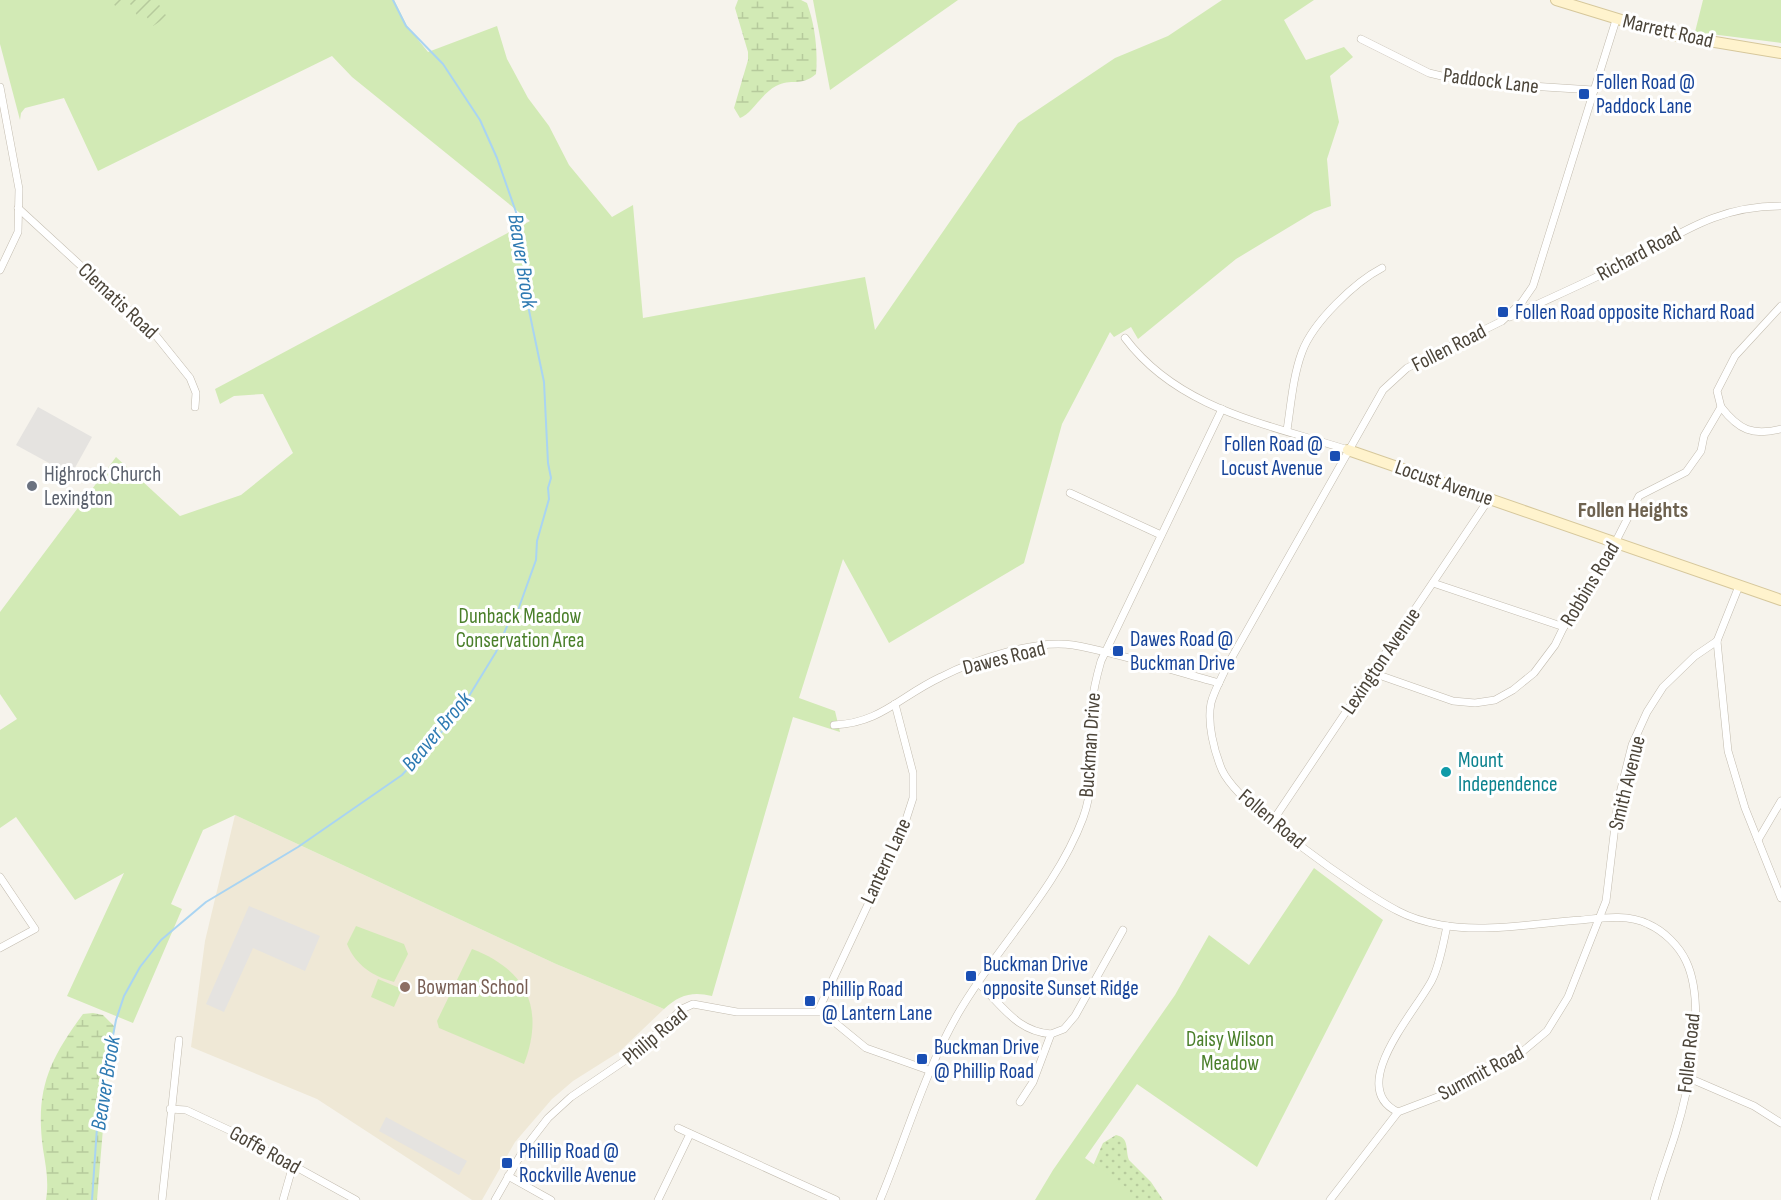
<svg xmlns="http://www.w3.org/2000/svg" width="1781" height="1200" font-family="'Sofia Sans Condensed',sans-serif">
  <style>
    .education { fill: #efe8d6 }
    .grass { fill: url(#grass-dots) }
    .wetland { fill: url(#wetland-marsh) }
    .park { fill: #d2eab5 }
    .garden { fill: url(#garden-furrows) }
    .parking { fill: #e5e3e0 }
    .lines { fill: none; stroke-linecap: round; stroke-linejoin: round }
    .stream { stroke: #a9d4f2; stroke-width: 2 }
    .street-casing { stroke: #c2bbae; stroke-width: 8 }
    .secondary-casing { stroke: #d6c79b; stroke-width: 12 }
    .street { stroke: #fff; stroke-width: 7 }
    .secondary { stroke: #fff3cd; stroke-width: 10 }
    .transit-dot { fill: #1a4fb4; stroke: #fff; stroke-width: 2 }
    .worship-dot { fill: #6b7280; stroke: #fff; stroke-width: 2 }
    .culture-dot { fill: #0f9aa8; stroke: #fff; stroke-width: 2 }
    .education-dot { fill: #8d6e63; stroke: #fff; stroke-width: 2 }
    .labels { text-anchor: middle; dominant-baseline: central; stroke-width: 6; stroke-linejoin: round; paint-order: stroke }
    .street-label { font-size: 21px; fill: #4b4439; stroke: #fff }
    .transit-label { font-size: 21px; fill: #164399; stroke: #fff; text-anchor: start }
    .worship-label { font-size: 21px; fill: #5b616d; stroke: #fff; text-anchor: start }
    .park-label { font-size: 21px; fill: #4a7f2a; stroke: #fff }
    .culture-label { font-size: 21px; fill: #0d838f; stroke: #fff; text-anchor: start }
    .education-label { font-size: 21px; fill: #785e54; stroke: #fff; text-anchor: start }
    .water-label { font-size: 22px; font-style: italic; fill: #2e7ab2; stroke: #fff }
    .neighbourhood-label { font-size: 22px; font-weight: bold; fill: #6e6250; stroke: #fff }
  </style>
  <defs>
    <pattern id="grass-dots" width="8" height="8" patternUnits="userSpaceOnUse" patternTransform="scale(1.5)"><rect width="8" height="8" fill="#d2eab5"/><path d="M2 2h.1M6 6h.1" fill="none" stroke="#b6ca9c" stroke-width="1.8" stroke-linecap="round"/></pattern>
    <pattern id="wetland-marsh" width="20" height="14" patternUnits="userSpaceOnUse" patternTransform="scale(1.5)"><rect width="20" height="14" fill="#d2eab5"/><path d="M1 5h8M5 5V1M11 12h8M15 12V8" fill="none" stroke="#b6ca9c"/></pattern>
    <pattern id="garden-furrows" width="10" height="10" patternUnits="userSpaceOnUse" patternTransform="scale(1.5)"><rect width="10" height="10" fill="#d2eab5"/><path d="M-1 1l2-2M0 10L10 0M9 11l2-2" fill="none" stroke="#b6ca9c"/></pattern>
  </defs>
  <rect width="100%" height="100%" fill="#f6f3ec"/>
  <!-- education -->
  <path class="education" d="M235 815 556 964 664 1009 619 1052 573 1081 552 1099 515 1142 482 1200H472L317 1099 191 1047 205 941Z"/>
  <!-- grass -->
  <path class="grass" d="M1116 1135C1130 1138 1125 1150 1129 1160L1151 1182 1163 1200H1103L1089 1175 1103 1143Z"/>
  <!-- wetland -->
  <g class="wetland">
    <path d="M738 0H801L807 3C815 25 818 50 816 74 801 87 791 78 776 86 761 94 752 114 740 118L734 108 748 60V52L735 8Z"/>
    <path d="M93 1013 103 1015 115 1027 107 1081 97 1200H46C49 1182 46 1167 43 1149 35 1090 49 1060 83 1014Z"/>
  </g>
  <!-- park -->
  <g class="park">
    <path d="M0 0H394L407 26 428 52 497 26 507 59 528 98 549 126 569 165 612 217 633 205 643 318 865 277 875 330 1018 123 1115 58 1168 36 1222 0H1314L1284 20 1306 60 1344 47 1353 57 1330 76 1339 122 1327 159 1331 206 1314 212 1236 259 1138 339 1131 327 1114 337 1110 332 1062 424 1024 563 889 643 843 559 799 698 835 711 840 732 793 717 712 996C692 991 679 995 664 1009L556 964 235 815 203 830 171 904 182 909 133 1023 67 996 124 873 75 900 16 817 0 828V730L17 719 0 694V612L116 457 180 516 241 495 293 453 263 394 234 396 220 404 215 389 530 221 352 77 332 56 98 171 64 98 25 108 21 113 20 120 0 44Z"/>
    <path d="M813 0H958L830 90Z"/>
    <path d="M1703 0H1781V43L1695 32Z"/>
    <path d="M1314 868 1383 920 1257 1167 1137 1084 1085 1158 1130 1190 1129 1200H1035L1053 1170 1175 995 1209 935 1249 965Z"/>
    <path d="M356 926 404 944 408 954 394 982C373 976 356 966 347 944Z"/>
    <path d="M472 949C527 970 545 1009 524 1064L439 1028 437 1021Z"/>
    <path d="M378 979 402 989 394 1007 371 997Z"/>
  </g>
  <!-- garden -->
  <path class="garden" d="M111 0H156L167 17 153 26 146 16 138 17 129 2 118 10Z"/>
  <!-- parking -->
  <g class="parking">
    <path d="M38 407 92 437 71 475 16 445Z"/>
    <path d="M249 906 320 936 305 971 253 948 224 1012 206 1004Z"/>
    <path d="M386 1117 467 1161 459 1175 379 1131Z"/>
  </g>
  <g class="lines">
    <!-- stream -->
    <path class="stream" d="M92 1200 98 1113 116 1020 124 996 140 967 161 940 206 902 298 847 402 775 458 714 496 652 511 617 517 613 536 560 537 541 549 499 548 488 551 478 548 463 544 382 526 296 527 271 517 238 516 212 497 158 480 120 443 64 406 26 393 0"/>
    <defs>
      <g id="street">
        <path d="M1616 20 1533 286 1522 302 1502 321 1407 368 1383 390 1227 666C1222 677 1214 691 1211 703 1207 723 1214 751 1222 770 1239 807 1359 891 1398 911 1411 918 1425 922 1441 925 1485 933 1536 923 1581 920 1602 918 1628 914 1648 924 1664 931 1679 946 1686 961 1707 1005 1689 1090 1675 1135 1668 1157 1660 1178 1654 1200"/>
        <path d="M1361 39 1429 73 1467 82 1593 90"/>
        <path d="M0 87 19 189 18 232 0 270"/>
        <path d="M18 208 153 332 190 378 196 393 195 407"/>
        <path d="M1510 317C1546 300 1583 284 1619 266 1677 237 1712 206 1781 206"/>
        <path d="M1125 338C1179 410 1268 424 1348 450"/>
        <path d="M1721 407C1739 430 1752 436 1781 429"/>
        <path d="M1287 430C1291 404 1293 376 1302 352 1313 322 1355 282 1382 268"/>
        <path d="M1070 493 1161 535"/>
        <path d="M1433 583 1564 627"/>
        <path d="M1739 586 1717 641 1728 751 1745 808 1781 898"/>
        <path d="M1373 673 1453 701 1475 703 1495 700 1513 690 1534 673 1555 645 1571 612 1615 543 1639 496 1686 472 1701 451 1704 436 1721 407 1717 391 1735 356 1781 306"/>
        <path d="M834 725C881 723 900 696 941 677 974 660 1036 639 1073 645 1119 653 1173 671 1219 683"/>
        <path d="M1272 822 1489 499"/>
        <path d="M1758 840 1781 801"/>
        <path d="M0 877 35 929 0 948"/>
        <path d="M977 982C1002 1004 1015 1031 1051 1034L1033 1082 1020 1102"/>
        <path d="M818 1011 902 832 913 798V773L895 704"/>
        <path d="M1051 1034 1064 1029 1075 1016 1123 930"/>
        <path d="M1689 1078 1754 1106 1781 1123"/>
        <path d="M170 1109 186 1110 231 1131 356 1200"/>
        <path d="M1398 1112C1345 1087 1417 1010 1432 980 1440 964 1443 944 1447 926"/>
        <path d="M678 1128 836 1200"/>
        <path d="M508 1176 551 1200"/>
        <path d="M162 1200 179 1040"/>
        <path d="M283 1200 293 1165"/>
        <path d="M495 1200 524 1149 548 1118 571 1097 636 1053 682 1009 693 1004 737 1012H822L866 1048 931 1071"/>
        <path d="M658 1200 690 1134"/>
        <path d="M880 1200C906 1138 925 1070 959 1012 998 945 1056 890 1083 818 1096 783 1091 741 1092 705 1093 690 1097 675 1101 661L1222 409"/>
        <path d="M1330 1200 1398 1112 1440 1096 1510 1062 1547 1031 1568 997 1606 901 1618 801 1632 745 1647 712 1663 687 1695 656 1717 641"/>
      </g>
      <g id="secondary">
        <path d="M1556 0 1667 34 1781 53"/>
        <path d="M1348 450 1781 600"/>
      </g>
    </defs>
    <!-- street casing -->
    <use href="#street" class="street-casing"/>
    <!-- secondary casing -->
    <use href="#secondary" class="secondary-casing"/>
    <!-- street -->
    <use href="#street" class="street"/>
    <!-- secondary -->
    <use href="#secondary" class="secondary"/>
  </g>
  <!-- markers -->
  <g class="transit-dot">
    <rect x="1578" y="88" width="12" height="12" rx="3"/>
    <rect x="1497" y="306" width="12" height="12" rx="3"/>
    <rect x="1329" y="450" width="12" height="12" rx="3"/>
    <rect x="1112" y="645" width="12" height="12" rx="3"/>
    <rect x="965" y="970" width="12" height="12" rx="3"/>
    <rect x="804" y="995" width="12" height="12" rx="3"/>
    <rect x="916" y="1053" width="12" height="12" rx="3"/>
    <rect x="501" y="1157" width="12" height="12" rx="3"/>
  </g>
  <circle class="worship-dot" cx="32" cy="486" r="6"/>
  <circle class="culture-dot" cx="1446" cy="772" r="6"/>
  <circle class="education-dot" cx="405" cy="987" r="6"/>
  <g class="labels">
    <!-- street labels -->
    <g class="street-label">
      <text transform="translate(1668 31) rotate(13)">Marrett Road</text>
      <text transform="translate(1491 81) rotate(7)">Paddock Lane</text>
      <text transform="translate(1639 254) rotate(-28)">Richard Road</text>
      <text transform="translate(118 301) rotate(43)">Clematis Road</text>
      <text transform="translate(1449 348) rotate(-27)">Follen Road</text>
      <text transform="translate(1444 483) rotate(19)">Locust Avenue</text>
      <text transform="translate(1590 584) rotate(-59)">Robbins Road</text>
      <text transform="translate(1004 658) rotate(-14)">Dawes Road</text>
      <text transform="translate(1381 661) rotate(-56)">Lexington Avenue</text>
      <text transform="translate(1090 745) rotate(-86)">Buckman Drive</text>
      <text transform="translate(1627 783) rotate(-76)">Smith Avenue</text>
      <text transform="translate(1272 819) rotate(40)">Follen Road</text>
      <text transform="translate(886 861) rotate(-65)">Lantern Lane</text>
      <text transform="translate(655 1036) rotate(-40)">Philip Road</text>
      <text transform="translate(1689 1053) rotate(-84)">Follen Road</text>
      <text transform="translate(1481 1073) rotate(-28)">Summit Road</text>
      <text transform="translate(265 1150) rotate(29)">Goffe Road</text>
    </g>
    <!-- transit labels -->
    <g class="transit-label">
      <text x="1596" y="82">Follen Road @<tspan x="1596" dy="24">Paddock Lane</tspan></text>
      <text x="1515" y="312">Follen Road opposite Richard Road</text>
      <text x="1323" y="444" text-anchor="end">Follen Road @<tspan x="1323" dy="24">Locust Avenue</tspan></text>
      <text x="1130" y="639">Dawes Road @<tspan x="1130" dy="24">Buckman Drive</tspan></text>
      <text x="983" y="964">Buckman Drive<tspan x="983" dy="24">opposite Sunset Ridge</tspan></text>
      <text x="822" y="989">Phillip Road<tspan x="822" dy="24">@ Lantern Lane</tspan></text>
      <text x="934" y="1047">Buckman Drive<tspan x="934" dy="24">@ Phillip Road</tspan></text>
      <text x="519" y="1151">Phillip Road @<tspan x="519" dy="24">Rockville Avenue</tspan></text>
    </g>
    <!-- worship labels -->
    <g class="worship-label">
      <text x="44" y="474">Highrock Church<tspan x="44" dy="24">Lexington</tspan></text>
    </g>
    <!-- park labels -->
    <g class="park-label">
      <text x="520" y="616">Dunback Meadow<tspan x="520" dy="24">Conservation Area</tspan></text>
      <text x="1230" y="1039">Daisy Wilson<tspan x="1230" dy="24">Meadow</tspan></text>
    </g>
    <!-- culture labels -->
    <g class="culture-label">
      <text x="1458" y="760">Mount<tspan x="1458" dy="24">Independence</tspan></text>
    </g>
    <!-- education labels -->
    <g class="education-label">
      <text x="417" y="987">Bowman School</text>
    </g>
    <!-- water labels -->
    <g class="water-label">
      <text transform="translate(522 261) rotate(81)">Beaver Brook</text>
      <text transform="translate(437 732) rotate(-50)">Beaver Brook</text>
      <text transform="translate(106 1083) rotate(-81)">Beaver Brook</text>
    </g>
    <!-- neighbourhood labels -->
    <g class="neighbourhood-label">
      <text x="1633" y="510">Follen Heights</text>
    </g>
  </g>
</svg>
